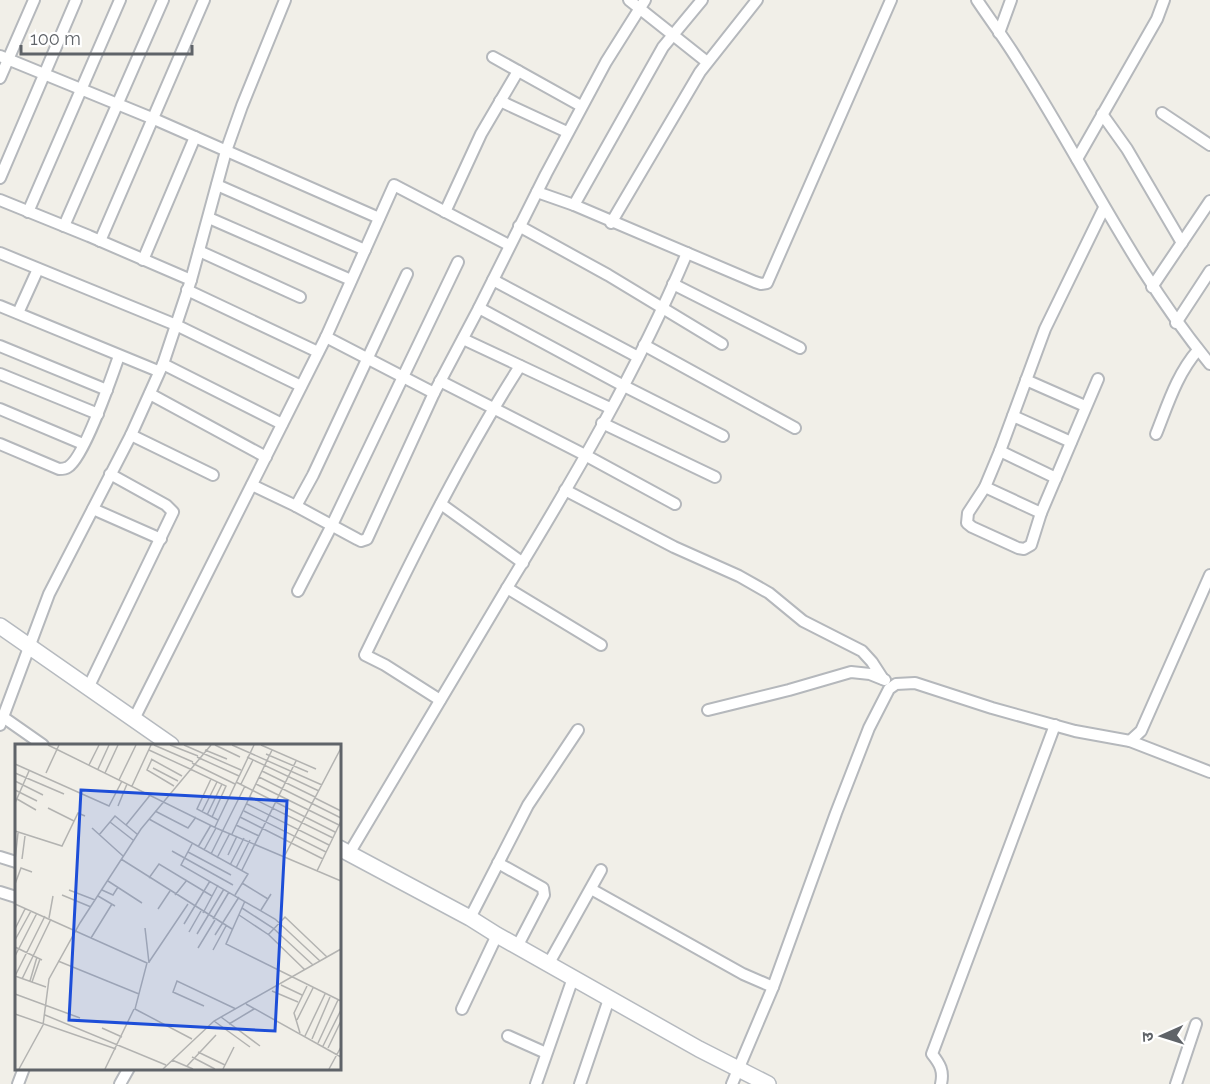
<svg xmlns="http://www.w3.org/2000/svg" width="1210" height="1084" font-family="Raleway,'Noto Sans Devanagari',sans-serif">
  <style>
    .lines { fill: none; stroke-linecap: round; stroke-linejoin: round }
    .street-casing { stroke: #b5b8bc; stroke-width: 14 }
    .secondary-casing { stroke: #b6babf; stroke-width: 18 }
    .street { stroke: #fff; stroke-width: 10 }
    .secondary { stroke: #fff; stroke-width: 15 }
    .inset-road { fill: none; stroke: #b3b3b1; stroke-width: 1.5 }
    .view { fill: #1d4ed8; fill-opacity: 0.15; stroke: #1d4ed8; stroke-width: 3 }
    .inset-edge { fill: none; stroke: #5f6368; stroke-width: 3 }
  </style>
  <rect width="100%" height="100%" fill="#f1efe8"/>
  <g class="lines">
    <defs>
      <g id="street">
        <path d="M629 0 707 62"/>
        <path d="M977 0C991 21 1007 42 1020 64 1084 164 1134 272 1210 364"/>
        <path d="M999 33 1011 0"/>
        <path d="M0 56 154 119 379 218"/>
        <path d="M493 57 581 106"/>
        <path d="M0 78 34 0"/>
        <path d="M500 101 567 132"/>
        <path d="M1162 113 1210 145"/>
        <path d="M1102 114 1127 149 1182 243"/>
        <path d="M1077 159 1157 19 1164 0"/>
        <path d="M0 178 76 0"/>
        <path d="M217 185 365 250"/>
        <path d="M537 192 574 205 755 282 761 284 767 283 891 0"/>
        <path d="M0 200 89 236 191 280"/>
        <path d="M574 205 663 47 702 0"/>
        <path d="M28 212 120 0"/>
        <path d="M445 212 481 134 518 71"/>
        <path d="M209 218 351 280"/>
        <path d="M611 223 700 72 757 0"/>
        <path d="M64 226 163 0"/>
        <path d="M519 226 608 275 722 344"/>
        <path d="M100 241 204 0"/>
        <path d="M199 251 300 297"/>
        <path d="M0 253 176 325 301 386"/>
        <path d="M143 260 195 137"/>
        <path d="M493 280 638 357"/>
        <path d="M673 284 800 348"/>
        <path d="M1152 287 1210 201"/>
        <path d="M187 290 318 352"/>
        <path d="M0 306 158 371"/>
        <path d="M479 308 622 385 723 436"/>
        <path d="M18 313 38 269"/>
        <path d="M1176 323 1210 271"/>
        <path d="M326 337 434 393"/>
        <path d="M463 339 610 408"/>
        <path d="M644 345 795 428"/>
        <path d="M0 346 107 390"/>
        <path d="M163 364 282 424"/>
        <path d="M0 374 98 414"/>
        <path d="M1098 379 1041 513 1031 545 1024 549 1018 548 972 527 967 523 968 513 985 487 1000 451 1045 329 1104 208"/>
        <path d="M1026 380 1085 406"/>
        <path d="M440 381 585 455 675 504"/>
        <path d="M150 394 266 457"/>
        <path d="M0 409 83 444"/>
        <path d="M1013 416 1071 442"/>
        <path d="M602 423 715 477"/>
        <path d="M1156 434C1168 404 1177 374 1198 350"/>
        <path d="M131 435 213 475"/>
        <path d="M0 444 59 469C63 469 65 469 68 467 84 458 112 376 119 356"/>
        <path d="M1000 451 1056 478"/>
        <path d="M252 485 296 506 357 539 361 541 367 539 434 393 479 308 546 174 606 62 645 0"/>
        <path d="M985 487 1041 513"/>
        <path d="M565 490 674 547 739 576 769 593 803 621 862 651 872 662 883 679"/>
        <path d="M441 504 523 563"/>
        <path d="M296 506 313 475 407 274"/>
        <path d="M93 509 161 539"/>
        <path d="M507 588 601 645"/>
        <path d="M298 591 332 525 458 262"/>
        <path d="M88 688 173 512 166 505 110 474"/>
        <path d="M440 700 385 665 365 655C413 557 461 458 520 366"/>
        <path d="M708 710 789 690 851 672 870 674 885 680"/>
        <path d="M3 717 43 745"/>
        <path d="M134 719 326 337 394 185 509 245"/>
        <path d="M0 725 49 594 131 435 163 364 191 280 226 151 242 106 285 0"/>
        <path d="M1130 741 1210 772"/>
        <path d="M350 852C402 764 454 676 507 588 573 480 638 369 687 253"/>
        <path d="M0 857 16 862"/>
        <path d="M498 863 543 888 544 895 518 945"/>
        <path d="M591 889 743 974 773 987"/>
        <path d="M0 892 16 897"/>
        <path d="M470 918 528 805 578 730"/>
        <path d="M549 963 601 870"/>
        <path d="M462 1009 497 935"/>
        <path d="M508 1036 546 1053"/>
        <path d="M18 1084 24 1068"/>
        <path d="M120 1084 129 1068"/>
        <path d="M536 1084 573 978"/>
        <path d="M580 1084 609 999"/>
        <path d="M732 1084 773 987 836 813 869 728 889 689 896 684 915 683 992 708 1075 731 1130 741 1141 731 1210 575"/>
        <path d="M941 1084C944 1071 940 1064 932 1054L1055 725"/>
        <path d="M1176 1084 1196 1024"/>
      </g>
      <g id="secondary">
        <path d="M0 626 171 745"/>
        <path d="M339 848 470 918 497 935 699 1049 768 1084"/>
      </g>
    </defs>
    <!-- street casing -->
    <use href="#street" class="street-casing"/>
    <!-- secondary casing -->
    <use href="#secondary" class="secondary-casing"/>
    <!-- street -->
    <use href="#street" class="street"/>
    <!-- secondary -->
    <use href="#secondary" class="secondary"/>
  </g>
  <!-- overview -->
  <g transform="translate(15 744)">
    <rect width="326" height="326" fill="#f1efe8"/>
    <path class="inset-road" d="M33 1 201 84 326 137M139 1 178 18M155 1 183 12M169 1 226 26M200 1 225 13M217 1 307 41M246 1 301 25M134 6 173 24M190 6 212 15M251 10 293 28M182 13 224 32M232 13 304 47M136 15 167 32M137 15 132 26 159 42M177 19 220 40M0 20 94 62 107 37M74 21 84 1M138 24 163 37M173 24 211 42 197 73M83 25 94 1M247 27 300 53M0 29 49 50M31 29 44 1M90 29 103 1M244 33 326 74M196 35 182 65 203 76M104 36 121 1M0 37 28 51M221 38 320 88M226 40 238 16M241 40 326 82M117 42 136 1M0 46 22 57M235 53 318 94M300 54 326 67M2 55 21 66M0 59 14 27M232 60 314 101M103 62 112 40M33 64 59 77M140 67 173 84 181 73M229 67 311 108M187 68 202 38M192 71 207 40M225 73 308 115M134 75 233 130 220 151M95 78 118 96M111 81 136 50M221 81 244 92M200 83 239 1M77 84 108 112M0 87 47 102 63 69 70 72M217 90 257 6M84 91 100 72 122 90M177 100 166 121 260 175 305 217M183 103 196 81M189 106 201 84M157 107 218 141M173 108 216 131M196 110 230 42M213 111 222 92M270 111 326 4M202 114 215 89M7 115 10 92M106 115 217 185M0 116 3 89M215 121 229 94M221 124 235 96M227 126 281 17M302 127 326 77M134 134 144 120 197 152M93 137 127 159M227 139 253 155M0 140 6 124 17 128M54 146 80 156M87 146 98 151 103 143M47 151 76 163M160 151 172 136M83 152 100 162M230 157 211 200 326 257M0 160 132 219 120 265 177 295M227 164 258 184 298 221M143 165 155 147M246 166 256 150M188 169 203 141M224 171 254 191 290 226M34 174 38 152M198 175 214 148M169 180 195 137M130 184 134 219M0 185 10 165M174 188 186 167M182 190 209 145M200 191 224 153M253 191 270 173 312 213M76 194 97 160M0 196 16 167M0 203 27 216M183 204 200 176M198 206 211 182M0 212 22 169M43 217 124 250M134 218 173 160M0 232 30 172M0 232 31 243M7 235 36 175M15 237 22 213M17 238 25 215M266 241 287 251M257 247 283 258M0 250 65 274M231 260 326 313M189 262 158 248 162 237 221 265M0 270 101 305M30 271 151 321M206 273 245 302M282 276 298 244M199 277 235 303M214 280 239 265M87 284 107 293M285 289 279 269 292 242M290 292 310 250M297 295 315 253M303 299 323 256M308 302 326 266M313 304 326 277M183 308 210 321M177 313 200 325M157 316 178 325M172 322 201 291M4 325 28 281 34 235 65 179 126 85 196 1M90 325 119 265M148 325 199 277 326 205M208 325 219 303M314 325 326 303"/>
    <path class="view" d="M66 46 272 57 260 287 54 276Z"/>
    <rect width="326" height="326" class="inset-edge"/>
  </g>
  <!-- north arrow -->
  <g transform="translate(1162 1036) rotate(267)" stroke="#ffffff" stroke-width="4.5" paint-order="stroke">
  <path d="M0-4.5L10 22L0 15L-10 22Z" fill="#5f6368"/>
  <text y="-9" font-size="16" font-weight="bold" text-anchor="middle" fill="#5f6368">उ</text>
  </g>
  <!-- scale -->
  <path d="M21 45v9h171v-9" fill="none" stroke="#5f6368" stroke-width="3"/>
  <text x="30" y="45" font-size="18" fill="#5f6368" stroke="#ffffff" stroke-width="4.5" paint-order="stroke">100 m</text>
</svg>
